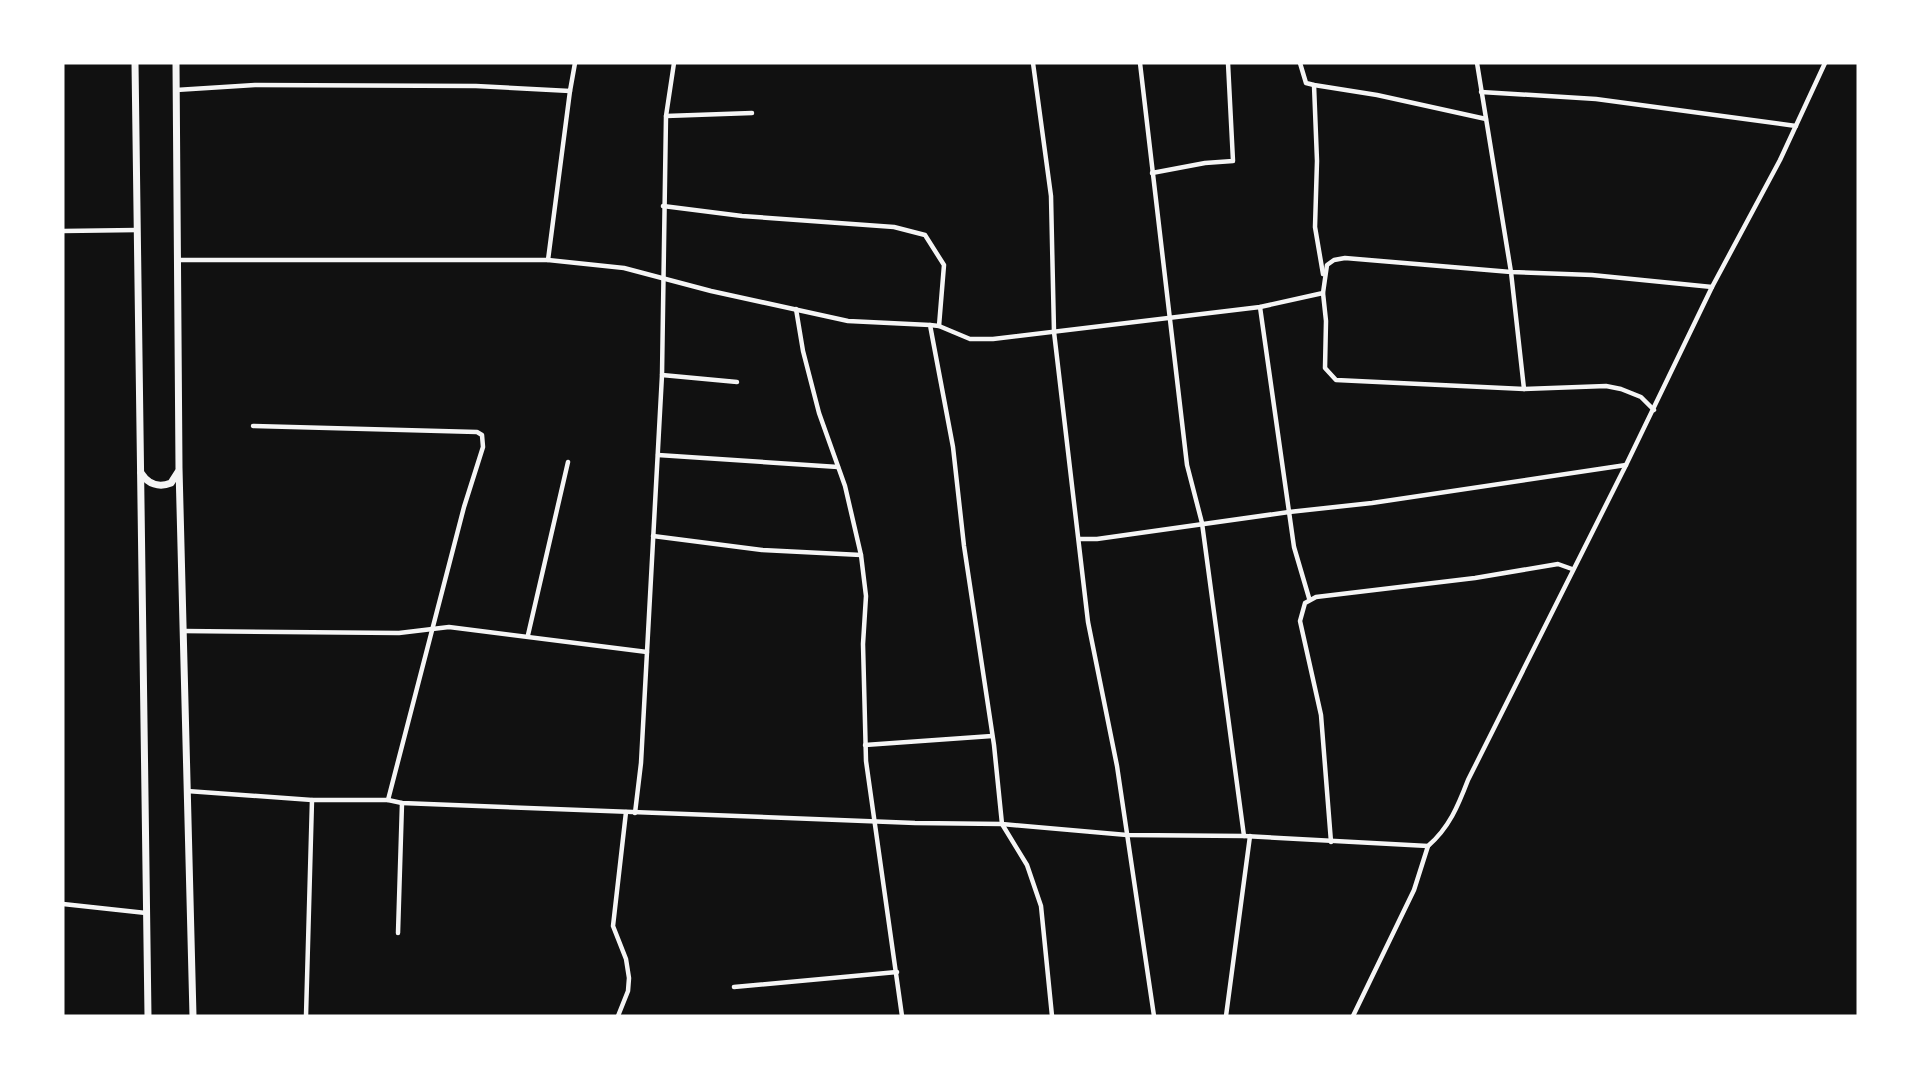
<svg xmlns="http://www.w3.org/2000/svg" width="1921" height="1079" font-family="'Source Serif 4',serif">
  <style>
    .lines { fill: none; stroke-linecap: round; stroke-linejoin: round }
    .minor { stroke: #f5f5f5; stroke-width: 4.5 }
    .trunk { stroke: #f5f5f5; stroke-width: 7 }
  </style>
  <rect width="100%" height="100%" fill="#111"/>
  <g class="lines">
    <!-- minor -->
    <g class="minor">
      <path d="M1033 63 1051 196 1054 332 1088 622 1117 766 1154 1016"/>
      <path d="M1140 63 1187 465 1202 523 1244 836"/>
      <path d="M1300 63 1306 83 1314 85 1377 95 1486 119"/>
      <path d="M1477 63 1511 272 1592 275 1712 287"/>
      <path d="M1314 85 1317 161 1315 227 1323 274"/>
      <path d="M176 90 255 85 476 86 570 91 575 63"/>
      <path d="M1481 92 1596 99 1796 126"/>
      <path d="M666 116 752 113"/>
      <path d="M1152 173 1205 163 1233 161 1228 63"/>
      <path d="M663 206 742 216 894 227 925 235 944 265 939 326 930 325"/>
      <path d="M63 231 137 230"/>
      <path d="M177 260H548L624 268 711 291 848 321 930 325 953 447 964 546 994 745 1002 824 1027 865 1041 906 1052 1016"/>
      <path d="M548 260 570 91"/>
      <path d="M1323 293 1326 321 1325 368 1336 380 1524 389 1606 386 1621 389 1641 397 1654 410"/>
      <path d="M1260 307 1294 547 1309 598"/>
      <path d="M796 309 803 351 819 413 845 486 861 555 866 596 863 644 866 761 902 1016"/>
      <path d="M939 326 970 339H993L1260 307 1323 293 1327 265 1334 260 1345 258 1511 272 1524 389"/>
      <path d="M662 375 737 382"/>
      <path d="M253 426 477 432 482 435 483 447 464 507 388 800"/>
      <path d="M658 455 838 467"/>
      <path d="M653 536 762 550 861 555"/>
      <path d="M1079 539H1097L1289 512 1372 503 1626 465"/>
      <path d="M183 631 399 633 449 627 647 652 662 375 666 116 674 63"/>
      <path d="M528 635 568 462"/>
      <path d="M865 745 992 736"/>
      <path d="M187 791 312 800H388L402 803 915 823 1002 824 1127 835 1244 836 1428 846C1449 828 1458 806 1468 780L1626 465 1712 287 1780 160 1825 63"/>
      <path d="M635 813 641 763 647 652"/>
      <path d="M1331 842 1321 715 1300 621 1305 603 1316 597 1475 578 1558 564 1572 569"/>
      <path d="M63 904 146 913"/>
      <path d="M398 933 402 803"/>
      <path d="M734 987 897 972"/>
      <path d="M306 1016 312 800"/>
      <path d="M618 1016 628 991 629 978 626 959 613 926 626 812"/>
      <path d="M1226 1016 1250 836"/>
      <path d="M1353 1016 1414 890 1428 846"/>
    </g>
    <!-- trunk -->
    <g class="trunk">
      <path d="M135 63 148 1016"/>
      <path d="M176 63 179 468 193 1016"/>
      <path d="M141 473C148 484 159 488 171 483L178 472"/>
    </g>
  </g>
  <!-- border -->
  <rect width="1921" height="1079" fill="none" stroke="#ffffff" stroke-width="129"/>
</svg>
